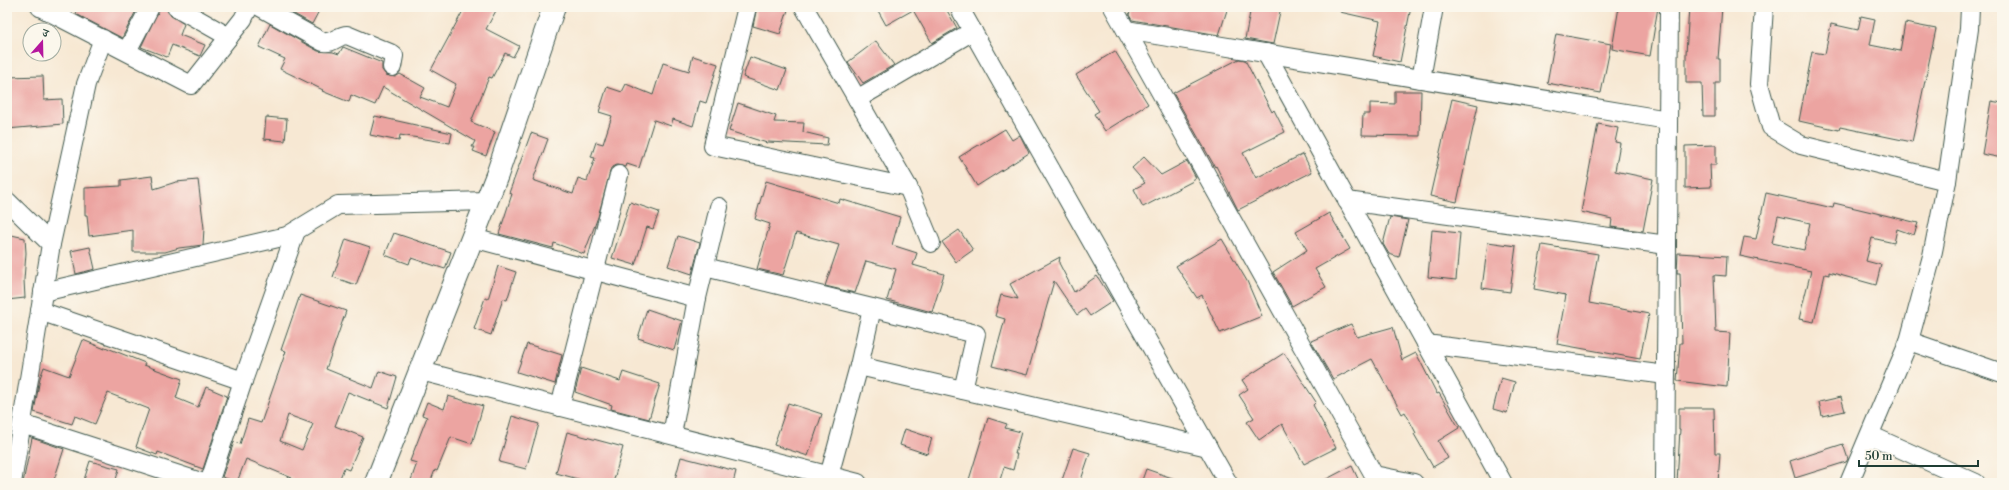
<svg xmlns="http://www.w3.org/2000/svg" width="2009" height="490" font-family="'Libre Bodoni','Noto Serif Devanagari',serif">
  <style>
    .building { fill: #eca4a1; fill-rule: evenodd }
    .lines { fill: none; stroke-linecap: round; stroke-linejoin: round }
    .minor-casing { stroke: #3f574c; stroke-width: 20 }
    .tertiary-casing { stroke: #3f574c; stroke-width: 24 }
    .minor { stroke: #fff; stroke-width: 18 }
    .tertiary { stroke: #fff; stroke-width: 22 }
  </style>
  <rect width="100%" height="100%" fill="#fbf7ec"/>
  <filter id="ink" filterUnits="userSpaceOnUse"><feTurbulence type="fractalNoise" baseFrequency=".025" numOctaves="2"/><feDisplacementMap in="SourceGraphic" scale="8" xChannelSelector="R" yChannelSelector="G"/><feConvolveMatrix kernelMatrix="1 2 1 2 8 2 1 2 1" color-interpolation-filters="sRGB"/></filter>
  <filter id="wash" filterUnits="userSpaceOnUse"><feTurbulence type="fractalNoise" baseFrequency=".012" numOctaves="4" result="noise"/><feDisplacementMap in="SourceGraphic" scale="16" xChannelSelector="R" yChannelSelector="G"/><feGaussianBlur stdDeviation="0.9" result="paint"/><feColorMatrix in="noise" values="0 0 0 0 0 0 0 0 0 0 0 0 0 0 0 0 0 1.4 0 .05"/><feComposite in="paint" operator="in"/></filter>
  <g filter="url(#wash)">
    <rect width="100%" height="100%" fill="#f7e8d3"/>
    <g id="blocks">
      <!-- building -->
      <g class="building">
        <path d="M78 7H138L122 38 76 14Z"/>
        <path d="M160 7H166L171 16 184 24 180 35 205 45 200 56 172 45 167 57 141 47Z"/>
        <path d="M288 7H321L312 24 287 10Z"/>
        <path d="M465 7H498L486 29 519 46 513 57 505 53 492 78 489 77 471 122 495 132 486 156 473 151 475 147H472L475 141 383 87 375 105 351 95 349 102 322 91 323 90 280 69 285 59 259 47 270 24 318 51 333 52 339 54 343 47 382 63V70L386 75 395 77 400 74 425 88 420 97 447 107 456 84 431 70Z"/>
        <path d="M757 7H789L780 34 753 26Z"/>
        <path d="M876 7H945L957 28 932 43 913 10 886 25Z"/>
        <path d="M1131 7H1228L1219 35 1132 20 1129 15Z"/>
        <path d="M1251 7H1281L1273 44 1245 39Z"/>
        <path d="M1341 7H1411L1400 62 1373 56 1380 21 1340 12Z"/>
        <path d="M1619 7H1658L1650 56 1612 49Z"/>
        <path d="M1689 7H1722L1718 59H1720V83H1715V116H1703L1702 83H1686V54Z"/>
        <path d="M1861 16 1875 19 1870 45 1900 51 1905 23 1936 29 1912 142 1840 127 1839 130 1799 121 1812 52 1825 54 1831 24 1858 30Z"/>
        <path d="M1556 34 1611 44 1601 93 1547 83Z"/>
        <path d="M876 41 894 65 863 83 848 62Z"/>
        <path d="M1115 51 1148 104 1105 131 1094 114 1099 111 1076 75Z"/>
        <path d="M693 56 718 64 706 103 700 101 693 126 673 119 671 126 654 120 639 168 627 164 626 167 617 165 611 168 598 217 584 254 554 243 553 248 499 234 512 194 509 193 531 133 548 139 533 180 573 194 578 178 587 181 595 158 591 157 596 142 603 144 612 116 599 112 607 87 622 92 626 84 653 95 663 63 689 71Z"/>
        <path d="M750 57 787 70 780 90 743 77Z"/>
        <path d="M1239 59 1245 60 1272 112 1274 110 1285 132 1243 153 1256 178 1303 154 1312 172 1238 210 1216 166 1215 167 1173 93Z"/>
        <path d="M43 76 44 100 62 99 63 124 7 129V77Z"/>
        <path d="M1395 91H1421L1420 136 1362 135 1363 114H1370V103L1395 104Z"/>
        <path d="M1452 99 1478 105 1457 202 1430 196Z"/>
        <path d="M1991 101 2002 103V158L1982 154Z"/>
        <path d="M738 103 776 116 774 122 804 123 803 132 828 138 827 145 768 142 767 143 729 131Z"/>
        <path d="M375 116 452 133 450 143 400 135 399 141 370 135Z"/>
        <path d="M266 117 287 119 285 141 264 139Z"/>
        <path d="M1598 124 1618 128 1615 142 1620 143 1615 171 1653 179 1643 231 1611 227 1612 219 1581 212Z"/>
        <path d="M1005 129 1012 140 1020 135 1029 153 977 186 959 157Z"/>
        <path d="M1716 145V165H1710L1711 187 1685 188V146Z"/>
        <path d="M1144 157 1161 175 1187 161 1196 178 1192 180 1193 181 1143 207 1134 189 1145 183 1132 168Z"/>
        <path d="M152 176 154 189 176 182 198 180 204 228 203 245 179 248 165 252H133V230L89 236 87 215H85V188L121 186V180Z"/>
        <path d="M766 181 839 203 840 199 900 217 892 245 917 253 913 265 944 274 932 312 887 300 896 269 866 261 855 293 825 286 839 245 796 233 783 275 757 269 770 224 755 219Z"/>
        <path d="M1766 193 1833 208 1834 203 1918 223 1914 235 1897 229 1894 243 1872 238 1866 261 1881 265 1876 285 1829 272V275L1825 274 1814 322 1799 319 1811 271 1740 256 1744 237 1756 239ZM1778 216 1810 223 1804 250 1772 243Z"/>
        <path d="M630 202 659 212 653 229 647 227 635 265 612 258Z"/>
        <path d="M1329 213 1350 249 1315 269 1326 287 1292 306 1273 272 1307 250 1296 232Z"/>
        <path d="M1390 217 1408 220 1399 257 1389 254 1383 244Z"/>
        <path d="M959 230 973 250 956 262 942 242Z"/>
        <path d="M1432 230 1460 233 1456 280 1428 277Z"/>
        <path d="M394 233 451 252 445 269 411 258 409 264 385 255Z"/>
        <path d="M7 234 25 238 26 253 24 280 25 298 7 300Z"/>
        <path d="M678 236 700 243 692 274 668 266Z"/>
        <path d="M346 239 370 247 356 285 333 277Z"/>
        <path d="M1222 239 1247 281 1262 316 1220 333 1202 295 1197 298 1176 266Z"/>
        <path d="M1488 242 1516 246 1510 292 1482 288Z"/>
        <path d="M1542 245 1598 254 1589 303 1649 314 1640 359 1557 344 1566 295 1534 289Z"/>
        <path d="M90 247 95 269 76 274 71 251Z"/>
        <path d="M1678 253 1727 256 1726 276 1714 275 1716 332 1730 333 1727 387 1677 381 1680 343H1682L1680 273H1677Z"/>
        <path d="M1060 257 1059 263 1074 292 1097 276 1113 301 1090 316 1085 309 1077 315 1054 281 1027 375 992 366 1005 319 995 316 1001 295 1018 299 1010 284Z"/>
        <path d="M498 266 516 272 507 300 503 299 491 335 474 329 485 298 488 299Z"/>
        <path d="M300 295 346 311 326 369 373 388 379 371 397 377 388 408 348 392 335 426 363 437 349 470 344 468 338 483H290L292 478 246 459 237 482 222 477 234 442 240 444 248 419 261 423 286 351 281 350ZM288 415 313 424 302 450 280 441Z"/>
        <path d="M647 309 682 321 674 350 638 338Z"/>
        <path d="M1351 324 1357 337 1393 327 1402 360 1416 353 1437 394 1439 393 1459 428 1438 441 1448 458 1433 467 1414 434 1416 433 1405 412 1402 414 1372 359 1333 379 1311 341Z"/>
        <path d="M83 340 105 349V347L145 363 144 365 182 379 176 398 198 407 206 387 227 396 203 469 158 452 157 455 136 447 149 409 108 393 95 424 75 416 72 424 34 412 40 378 44 367 69 376Z"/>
        <path d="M527 344 562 355 555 384 517 372Z"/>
        <path d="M1284 353 1316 402 1313 405 1336 448 1304 464 1282 424 1259 440 1247 422 1254 418 1239 395 1248 389 1242 380Z"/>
        <path d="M581 368 620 381 623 372 660 384 649 419 611 409 612 405 575 392Z"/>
        <path d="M1501 378 1515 382 1507 413 1493 409Z"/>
        <path d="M448 396 483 406 472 444 451 437 437 471 435 470 430 483H410L417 463 410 461 427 417 422 415 427 402 444 409Z"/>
        <path d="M1841 397 1845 411 1822 416 1819 402Z"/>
        <path d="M788 403 822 414 808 456 774 445Z"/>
        <path d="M1679 408H1714L1715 453H1720L1718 483H1677L1680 429H1679Z"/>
        <path d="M512 416 539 424 526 469 499 462Z"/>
        <path d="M988 418 1007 424 1005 428 1021 432 1015 454H1017L1013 470 1004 467 999 483H968Z"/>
        <path d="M905 429 932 438 927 454 900 445Z"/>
        <path d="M567 432 623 447 613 483H593L556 473Z"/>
        <path d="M32 438 64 449 53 483H23Z"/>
        <path d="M1843 444 1848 459 1846 462 1795 478 1790 461Z"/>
        <path d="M1073 448 1090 453 1080 483H1061Z"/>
        <path d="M681 457 736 471 733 483H674Z"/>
        <path d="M90 461 119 469 115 483H83Z"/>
        <path d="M1352 466 1360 483H1319L1342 471Z"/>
        <path d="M1146 469 1181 481V483H1141Z"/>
      </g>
    </g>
  </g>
  <g filter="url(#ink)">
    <use href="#blocks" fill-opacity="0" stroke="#3f574c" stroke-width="1"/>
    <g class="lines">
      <defs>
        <g id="minor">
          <path d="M40 7 191 85 243 19 249 7"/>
          <path d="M176 7 229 37"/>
          <path d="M260 7 323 42C333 44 338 35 347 35L390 53 394 56 392 67"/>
          <path d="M747 7 713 146 908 187 804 7"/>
          <path d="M959 7 1228 483"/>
          <path d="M1113 7 1374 475 1414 483"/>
          <path d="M1764 7 1759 84 1771 127 1801 145 1947 181 1932 256 1909 341 1849 483"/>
          <path d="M1126 30 1668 120"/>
          <path d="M127 51 150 7"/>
          <path d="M1266 53 1503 483"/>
          <path d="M1421 79 1434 7"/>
          <path d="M857 99 973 31"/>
          <path d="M1947 181 1969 29 1970 7"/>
          <path d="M908 187 931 243"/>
          <path d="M7 201 51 244 12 483"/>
          <path d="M1347 201 1667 245"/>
          <path d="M473 238 697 298 719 207"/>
          <path d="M51 244 86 84 103 39"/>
          <path d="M705 267 872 308 859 366 829 476"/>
          <path d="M43 292 287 236 338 205 487 201"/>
          <path d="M872 308 976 334 963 390"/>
          <path d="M40 311 243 381 296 231"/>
          <path d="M1909 341 2002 373"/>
          <path d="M1426 344 1666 375"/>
          <path d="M859 366 1208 447"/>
          <path d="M421 371 858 483"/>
          <path d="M560 407 619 175"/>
          <path d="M22 424 204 483"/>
          <path d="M672 435 697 298"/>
          <path d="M1870 435 1976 483"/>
          <path d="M209 483 243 381"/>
          <path d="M1665 483 1669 7"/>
        </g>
        <path id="tertiary" d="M376 483 497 175 554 7"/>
      </defs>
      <!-- minor casing -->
      <use href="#minor" class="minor-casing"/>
      <!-- tertiary casing -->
      <use href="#tertiary" class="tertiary-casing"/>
      <!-- minor -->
      <use href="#minor" class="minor"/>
      <!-- tertiary -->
      <use href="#tertiary" class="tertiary"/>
    </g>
  </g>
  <!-- margin -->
  <rect width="2009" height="490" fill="none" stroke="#fbf7ec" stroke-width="24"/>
  <!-- north arrow -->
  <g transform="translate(42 42) rotate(20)"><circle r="19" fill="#fbf7ec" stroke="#a3ada2"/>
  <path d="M0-3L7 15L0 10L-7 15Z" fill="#b5179e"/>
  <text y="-6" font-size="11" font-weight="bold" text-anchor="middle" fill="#1f3d34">उ</text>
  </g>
  <!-- scale -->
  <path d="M1859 460v6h119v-6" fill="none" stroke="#1f3d34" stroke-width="2"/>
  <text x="1865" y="460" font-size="12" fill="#1f3d34" stroke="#fbf7ec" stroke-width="3" paint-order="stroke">50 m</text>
</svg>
